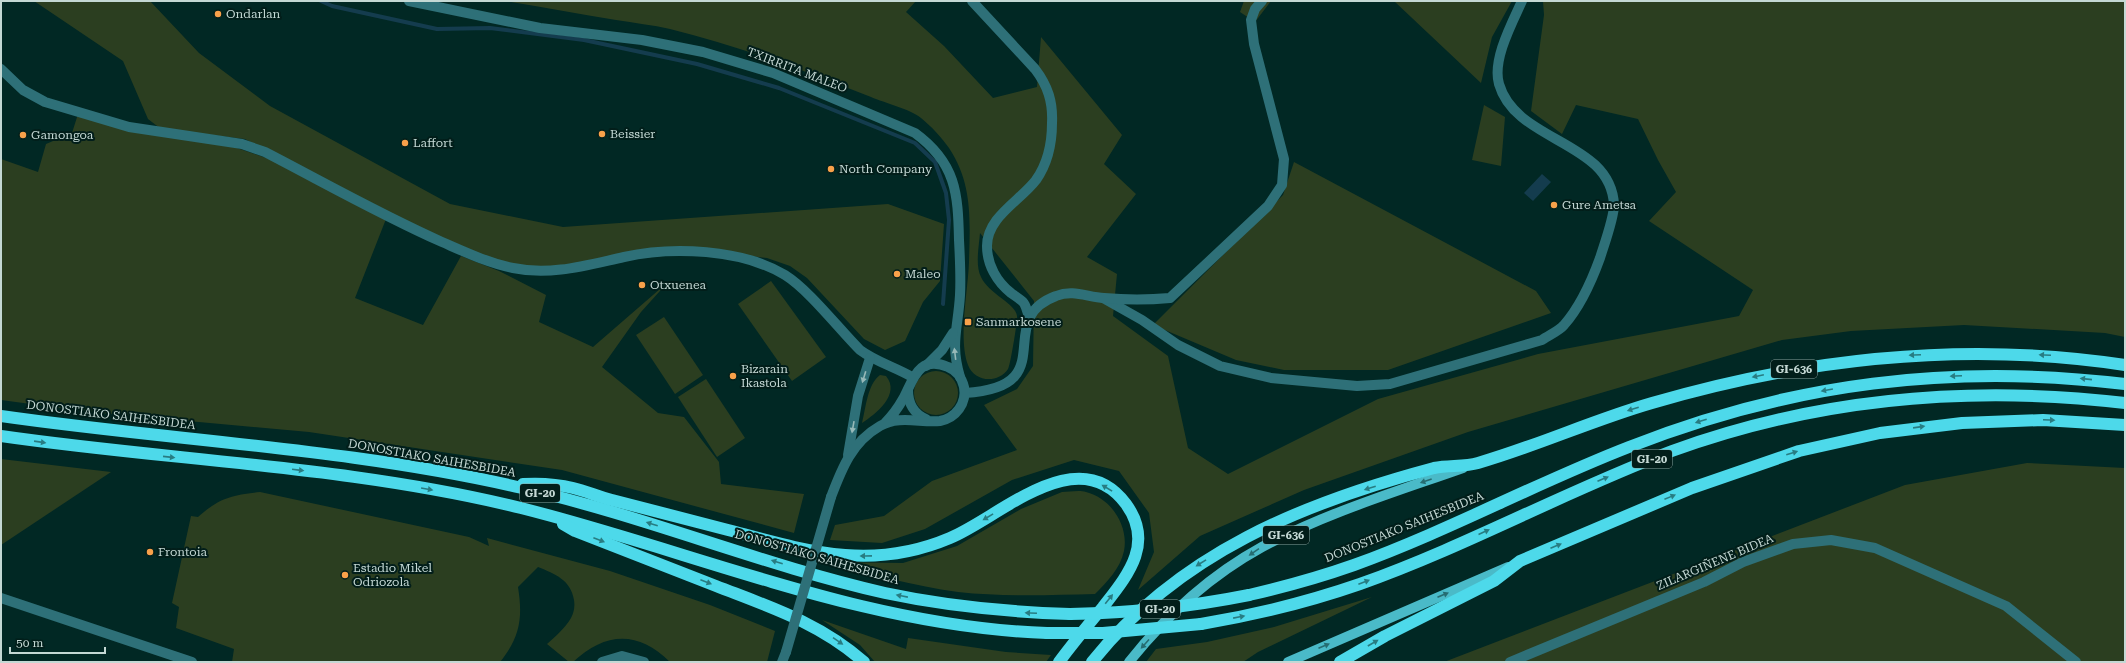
<svg xmlns="http://www.w3.org/2000/svg" width="2126" height="663" font-family="'Roboto Serif',serif">
  <style>
    .green { fill: #2b3e20 }
    .water { fill: #143c4e }
    .lines { fill: none; stroke-linecap: round; stroke-linejoin: round }
    .stream { stroke: #143c4e; stroke-width: 4 }
    .minor { stroke: #2e7078; stroke-width: 10 }
    .major { stroke: #4abac8; stroke-width: 10 }
    .highway { stroke: #4dd9ea; stroke-width: 12 }
    .minor-bridge { stroke: #2e7078; stroke-width: 10 }
    .highway-bridge { stroke: #4dd9ea; stroke-width: 12 }
    .oneway { fill: #97b9b8 }
    .oneway2 { fill: #287c82 }
    .oneway3 { fill: #266c71 }
    .poi-dot { fill: #f8a14a; stroke: #021e1a; stroke-width: 1.5 }
    .labels { text-anchor: middle; dominant-baseline: central; stroke-width: 4; stroke-linejoin: round; paint-order: stroke }
    .shield { fill: #021e1a; stroke: #8aa09c; stroke-width: 1 }
    .shield-label { font-size: 11px; font-weight: bold; fill: #c4d8d4 }
    .poi-label { font-size: 12px; fill: #c4d8d4; stroke: #021e1a; text-anchor: start }
    .street-label { font-size: 12px; fill: #c4d8d4; stroke: #021e1a }
  </style>
  <rect width="100%" height="100%" fill="#012824"/>
  <!-- green -->
  <g class="green">
    <path d="M34 1H150L199 53 270 106 450 204 563 227 888 204 944 224 940 281 923 302 905 341 885 350 864 339 807 278 790 266 767 258 711 251 539 269 487 258 417 228 245 139 161 129 148 119 123 61Z"/>
    <path d="M505 1H916L906 12 944 46 993 98 1037 87 1041 37 1122 135 1104 164 1136 194 1087 257 1117 274 1113 316 1168 356 1188 448 1228 474 1378 399 1538 354 1739 316 1753 290 1649 221 1676 192 1658 160 1638 119 1576 105 1562 134 1531 111 1544 15 1543 1H2125V337L2105 333 1964 325 1851 331 1782 340 1468 432 1304 490 1200 536 1138 590 1154 552 1149 513 1119 471 1074 460 1012 480 925 529 882 543 830 540 835 525 884 516 932 481 1017 450 984 405 1017 389 1033 366 1034 301 980 233C979 246 975 265 981 277 988 293 1016 304 1017 316 1018 319 1010 367 1008 369 998 384 974 382 968 365 958 339 968 291 969 262 970 221 973 184 949 148 942 138 931 126 921 118 910 109 885 103 871 97 806 71 739 46 670 29 653 25 634 23 616 20 579 14 542 7 505 1Z"/>
    <path d="M1244 1H1271L1255 22 1240 12Z"/>
    <path d="M1394 1H1512L1492 37 1481 83Z"/>
    <path d="M1484 105 1505 117 1501 166 1472 160Z"/>
    <path d="M78 114 237 148 278 162 386 219 355 298 423 325 461 256 499 271 546 295 539 322 593 347 668 282 641 312 602 367 658 413 684 417 719 462 721 484 804 494 794 533 562 470 309 432 90 412 1 400V159L38 172 46 144 72 133Z"/>
    <path d="M1294 162 1536 291 1551 313 1388 370H1284L1236 360 1153 325 1283 195Z"/>
    <path d="M771 281 826 357 792 381 738 304Z"/>
    <path d="M664 317 703 375 675 394 636 335Z"/>
    <circle cx="936" cy="393" r="22"/>
    <path d="M880 375 886 376C901 394 876 414 862 423 866 408 867 385 880 375Z"/>
    <path d="M706 379 745 438 717 457 678 397Z"/>
    <path d="M1 459 111 472 1 545Z"/>
    <path d="M2027 463 2125 468V662H1444L1905 485Z"/>
    <path d="M260 492 469 537 489 546 487 538 610 571 710 605 775 631 767 662H670C638 630 605 632 573 662H569L547 644C556 636 565 628 571 618 574 612 575 607 574 600 571 580 555 574 538 567L518 587C523 618 520 637 500 662H232L234 649 176 628 179 607 172 603 191 516 198 517C219 498 232 495 260 492Z"/>
    <path d="M1062 492C1069 492 1079 490 1086 492 1111 498 1129 526 1124 551 1120 569 1107 582 1095 594 1050 595 1004 597 958 592 913 586 868 573 824 562L903 563 957 546 1021 509Z"/>
    <path d="M1372 597 1258 652 1243 662H1146L1156 649 1207 642 1274 627Z"/>
    <path d="M822 620 906 649 908 638 1006 652 1051 655 1046 662H875L860 645Z"/>
  </g>
  <!-- water -->
  <path class="water" d="M1542 174 1551 182 1533 201 1524 193Z"/>
  <g class="lines">
    <!-- stream -->
    <path class="stream" d="M321 1 332 6 437 29 490 28 584 40 697 64 779 88 915 143 935 162 946 193 949 220 943 304"/>
    <!-- minor -->
    <g class="minor">
      <path d="M409 1 540 28 642 40 703 52 773 73 915 133C956 163 958 193 959 240 960 259 961 277 960 295 958 329 950 343 960 377"/>
      <path d="M972 1 1035 69C1048 86 1053 102 1052 123 1052 143 1048 163 1036 180 1020 201 987 217 987 246 987 265 997 282 1011 293 1015 296 1020 299 1023 302 1026 305 1027 312 1029 316"/>
      <path d="M1 69 23 90 45 102 129 127 242 144 265 152C323 182 381 215 442 242 465 252 488 263 513 268 551 276 587 265 624 257 672 246 742 249 785 275 809 290 839 329 860 350 876 362 895 367 912 377"/>
      <path d="M1103 298 1142 320 1178 345 1220 366 1271 378 1357 386 1390 384 1542 340C1549 335 1559 331 1564 325 1580 307 1592 280 1600 258 1604 245 1614 218 1614 205 1611 140 1516 143 1499 84 1492 60 1512 23 1522 1"/>
      <path d="M926 366 942 350 953 333"/>
      <path d="M908 390C908 403 914 414 926 419"/>
      <path d="M965 393C1065 387 991 320 1056 296 1073 289 1087 297 1104 298 1126 300 1148 300 1170 298L1268 206 1282 185 1284 159 1254 44 1251 20 1255 9 1262 1"/>
      <path d="M848 455 858 396 870 358"/>
      <path d="M831 497C842 468 852 442 880 426 899 415 920 423 940 421 956 418 967 403 964 387 962 378 956 370 948 367 918 354 913 381 903 399 898 408 892 416 885 423"/>
      <path d="M1 598 192 662"/>
      <path d="M602 662 622 656 644 662"/>
      <path d="M782 662 786 652"/>
      <path d="M1510 662 1704 582 1743 562 1793 544 1831 540 1875 548 2006 606 2076 662"/>
    </g>
    <!-- major -->
    <g class="major">
      <path d="M1129 662C1165 617 1211 575 1262 547 1326 513 1395 492 1463 468"/>
      <path d="M1288 662 1508 567"/>
    </g>
    <!-- highway -->
    <g class="highway">
      <path d="M1 416C175 441 350 448 522 488 645 516 762 565 885 593 946 606 1008 612 1070 614"/>
      <path d="M1 436C174 461 351 466 521 508 696 552 865 627 1047 633"/>
      <path d="M523 484C540 483 557 484 573 488 586 491 599 497 612 500 651 510 690 520 728 530 766 540 806 552 845 555 882 558 917 552 950 538 1000 517 1078 439 1126 504 1155 544 1127 576 1103 607 1088 625 1073 643 1059 662"/>
      <path d="M563 524 575 531C622 549 669 568 716 586 770 607 820 623 864 662"/>
      <path d="M1249 595C1284 587 1320 577 1354 565 1448 531 1536 483 1629 447 1791 383 1952 363 2125 384"/>
      <path d="M1201 624C1255 615 1308 602 1360 584 1467 546 1566 491 1672 451 1818 398 1972 385 2125 403"/>
      <path d="M1092 662C1179 553 1303 503 1434 468 1449 465 1464 467 1478 463 1537 446 1593 420 1652 403 1806 358 1966 341 2125 365"/>
      <path d="M1340 662 1385 636 1494 581 1520 561 1692 488 1799 451 1880 433 1962 423 2043 420 2125 425"/>
    </g>
    <!-- minor-bridge -->
    <path class="minor-bridge" d="M786 652 831 497"/>
    <!-- highway-bridge -->
    <g class="highway-bridge">
      <path d="M1070 614C1130 613 1189 607 1249 595"/>
      <path d="M1047 633H1103L1201 624"/>
    </g>
  </g>
  <!-- one-way arrows -->
  <defs><path id="oneway-solid" d="M-6-.8H1V-3.2L6.5 0L1 3.2V.8H-6Z"/></defs>
  <g class="oneway">
    <use href="#oneway-solid" transform="translate(955 354) rotate(-97)"/>
    <use href="#oneway-solid" transform="translate(864 377) rotate(107)"/>
    <use href="#oneway-solid" transform="translate(853 427) rotate(100)"/>
  </g>
  <g class="oneway2">
    <use href="#oneway-solid" transform="translate(1915 355) rotate(177)"/>
    <use href="#oneway-solid" transform="translate(2045 355) rotate(-177)"/>
    <use href="#oneway-solid" transform="translate(1758 376) rotate(168)"/>
    <use href="#oneway-solid" transform="translate(1956 376) rotate(177)"/>
    <use href="#oneway-solid" transform="translate(2086 379) rotate(-174)"/>
    <use href="#oneway-solid" transform="translate(1827 390) rotate(170)"/>
    <use href="#oneway-solid" transform="translate(1633 409) rotate(163)"/>
    <use href="#oneway-solid" transform="translate(2049 420) rotate(2)"/>
    <use href="#oneway-solid" transform="translate(1701 421) rotate(162)"/>
    <use href="#oneway-solid" transform="translate(1919 427) rotate(-8)"/>
    <use href="#oneway-solid" transform="translate(40 442) rotate(8)"/>
    <use href="#oneway-solid" transform="translate(1792 453) rotate(-17)"/>
    <use href="#oneway-solid" transform="translate(169 457) rotate(6)"/>
    <use href="#oneway-solid" transform="translate(298 470) rotate(7)"/>
    <use href="#oneway-solid" transform="translate(1603 479) rotate(-23)"/>
    <use href="#oneway-solid" transform="translate(1107 488) rotate(-149)"/>
    <use href="#oneway-solid" transform="translate(1370 488) rotate(163)"/>
    <use href="#oneway-solid" transform="translate(427 489) rotate(10)"/>
    <use href="#oneway-solid" transform="translate(1670 497) rotate(-22)"/>
    <use href="#oneway-solid" transform="translate(988 517) rotate(149)"/>
    <use href="#oneway-solid" transform="translate(652 524) rotate(-163)"/>
    <use href="#oneway-solid" transform="translate(1484 532) rotate(-24)"/>
    <use href="#oneway-solid" transform="translate(599 540) rotate(21)"/>
    <use href="#oneway-solid" transform="translate(1556 546) rotate(-23)"/>
    <use href="#oneway-solid" transform="translate(866 556) rotate(179)"/>
    <use href="#oneway-solid" transform="translate(777 562) rotate(-163)"/>
    <use href="#oneway-solid" transform="translate(1201 563) rotate(148)"/>
    <use href="#oneway-solid" transform="translate(706 582) rotate(21)"/>
    <use href="#oneway-solid" transform="translate(1364 582) rotate(-21)"/>
    <use href="#oneway-solid" transform="translate(902 596) rotate(-169)"/>
    <use href="#oneway-solid" transform="translate(1109 599) rotate(-51)"/>
    <use href="#oneway-solid" transform="translate(1031 613) rotate(-177)"/>
    <use href="#oneway-solid" transform="translate(1239 617) rotate(-11)"/>
    <use href="#oneway-solid" transform="translate(838 641) rotate(34)"/>
    <use href="#oneway-solid" transform="translate(1373 643) rotate(-30)"/>
  </g>
  <g class="oneway3">
    <use href="#oneway-solid" transform="translate(1426 481) rotate(161)"/>
    <use href="#oneway-solid" transform="translate(1254 552) rotate(146)"/>
    <use href="#oneway-solid" transform="translate(1443 595) rotate(-23)"/>
    <use href="#oneway-solid" transform="translate(1145 644) rotate(132)"/>
    <use href="#oneway-solid" transform="translate(1324 646) rotate(-23)"/>
  </g>
  <!-- markers -->
  <g class="poi-dot">
    <circle cx="218" cy="14" r="4"/>
    <circle cx="602" cy="134" r="4"/>
    <circle cx="23" cy="135" r="4"/>
    <circle cx="405" cy="143" r="4"/>
    <circle cx="831" cy="169" r="4"/>
    <circle cx="1554" cy="205" r="4"/>
    <circle cx="897" cy="274" r="4"/>
    <circle cx="642" cy="285" r="4"/>
    <rect x="964" y="318" width="8" height="8" rx="2"/>
    <circle cx="733" cy="376" r="4"/>
    <circle cx="150" cy="552" r="4"/>
    <circle cx="345" cy="575" r="4"/>
  </g>
  <g class="labels">
    <!-- shield labels -->
    <g class="shield">
      <rect x="1771" y="360" width="46" height="18" rx="3"/>
      <rect x="1632" y="450" width="40" height="18" rx="3"/>
      <rect x="520" y="484" width="40" height="18" rx="3"/>
      <rect x="1263" y="526" width="46" height="18" rx="3"/>
      <rect x="1140" y="600" width="40" height="18" rx="3"/>
    </g>
    <g class="shield-label">
      <text x="1794" y="369">GI-636</text>
      <text x="1652" y="459">GI-20</text>
      <text x="540" y="493">GI-20</text>
      <text x="1286" y="535">GI-636</text>
      <text x="1160" y="609">GI-20</text>
    </g>
    <!-- poi labels -->
    <g class="poi-label">
      <text x="226" y="14">Ondarlan</text>
      <text x="610" y="134">Beissier</text>
      <text x="31" y="135">Gamongoa</text>
      <text x="413" y="143">Laffort</text>
      <text x="839" y="169">North Company</text>
      <text x="1562" y="205">Gure Ametsa</text>
      <text x="905" y="274">Maleo</text>
      <text x="650" y="285">Otxuenea</text>
      <text x="976" y="322">Sanmarkosene</text>
      <text x="741" y="369">Bizarain<tspan x="741" dy="14">Ikastola</tspan></text>
      <text x="158" y="552">Frontoia</text>
      <text x="353" y="568">Estadio Mikel<tspan x="353" dy="14">Odriozola</tspan></text>
    </g>
    <!-- street labels -->
    <g class="street-label">
      <text transform="translate(797 70) rotate(21)">TXIRRITA MALEO</text>
      <text transform="translate(111 415) rotate(7)">DONOSTIAKO SAIHESBIDEA</text>
      <text transform="translate(432 458) rotate(10)">DONOSTIAKO SAIHESBIDEA</text>
      <text transform="translate(1404 527) rotate(-22)">DONOSTIAKO SAIHESBIDEA</text>
      <text transform="translate(817 557) rotate(16)">DONOSTIAKO SAIHESBIDEA</text>
      <text transform="translate(1715 562) rotate(-23)">ZILARGIÑENE BIDEA</text>
    </g>
  </g>
  <!-- border -->
  <rect width="2126" height="663" fill="none" stroke="#c4d8d4" stroke-width="4"/>
  <!-- scale -->
  <path d="M10 647v6h95v-6" fill="none" stroke="#c4d8d4" stroke-width="2"/>
  <text x="16" y="647" font-size="12" fill="#c4d8d4" stroke="#021e1a" stroke-width="3" paint-order="stroke">50 m</text>
</svg>
